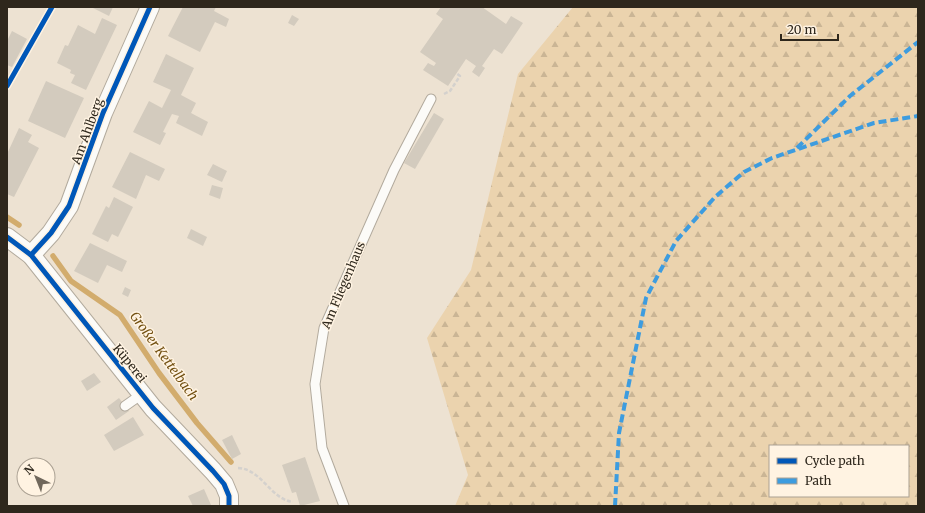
<svg xmlns="http://www.w3.org/2000/svg" width="925" height="513" font-family="Merriweather,serif">
  <style>
    .forest { fill: url(#forest-firs); fill-rule: evenodd }
    .lines { fill: none; stroke-linecap: round; stroke-linejoin: round }
    .stream { stroke: #d2ac6d; stroke-width: 5.5 }
    .building { fill: #d3cbbe }
    .lane-casing { stroke: #b2aa9d; stroke-width: 11 }
    .street-casing { stroke: #b2aa9d; stroke-width: 20 }
    .path { stroke: #d4d1cd; stroke-width: 2.5; stroke-dasharray: 4 2; stroke-linecap: butt }
    .lane { stroke: #fcfbf8; stroke-width: 9 }
    .street { stroke: #fcfbf8; stroke-width: 18 }
    .quiet { stroke: #3d9cdf; stroke-width: 4; stroke-dasharray: 8 4; stroke-linecap: butt }
    .cycleway-casing { stroke: #fff3e2; stroke-width: 8 }
    .cycleway { stroke: #0057b8; stroke-width: 5 }
    .labels { text-anchor: middle; dominant-baseline: central; stroke-width: 3; stroke-linejoin: round; paint-order: stroke }
    .street-label { font-size: 12px; fill: #2e271c; stroke: #fff3e2 }
    .water-label { font-size: 13px; font-style: italic; fill: #725011; stroke: #fff3e2 }
  </style>
  <defs>
    <pattern id="forest-firs" width="22" height="20" patternUnits="userSpaceOnUse"><rect width="22" height="20" fill="#ebd3ae"/><path d="M5 1l3.5 6h-7zM16 11l3.5 6h-7z" fill="#cab595"/></pattern>
  </defs>
  <rect width="100%" height="100%" fill="#ede2d2"/>
  <!-- forest -->
  <path class="forest" d="M573 7H918V506H455L468 475 427 338 471 270 518 74ZM770 446H908V496H770Z"/>
  <g class="lines">
    <!-- stream -->
    <g class="stream">
      <path d="M7 217 19 225"/>
      <path d="M53 256 71 281 120 315 159 373 197 423 231 462"/>
    </g>
  </g>
  <!-- building -->
  <g class="building">
    <path d="M91 7H113L109 16Z"/>
    <path d="M183 7H216L214 11 229 19 226 27 215 22 200 52 168 36Z"/>
    <path d="M441 7H482L506 24 511 16 523 23 502 54 494 49 482 66 485 68 479 77 472 72 476 66 466 59 448 86 423 70 428 63 434 66 436 63 420 52 443 19 436 14Z"/>
    <path d="M292 15 299 19 294 26 288 23Z"/>
    <path d="M102 18 117 25 86 90 71 83 75 75 70 73 71 70 57 63 65 45 68 46 78 25 95 34Z"/>
    <path d="M12 31 27 39 12 67 7 65V41Z"/>
    <path d="M166 54 194 68 181 95 196 103 191 113 208 122 202 136 176 123 179 116 172 114 163 132 166 133 160 145 133 132 149 101 162 108 171 90 153 82Z"/>
    <path d="M46 81 84 98 65 138 28 121Z"/>
    <path d="M434 113 444 119 415 169 404 163Z"/>
    <path d="M19 128 32 135 28 142 39 148 14 197 7 194V154Z"/>
    <path d="M130 152 165 169 159 181 146 175 136 199 112 187Z"/>
    <path d="M213 164 227 171 222 182 207 175Z"/>
    <path d="M212 185 223 188 220 199 209 195Z"/>
    <path d="M114 197 133 207 118 237 112 234 108 242 92 234 106 206 109 208Z"/>
    <path d="M191 229 207 237 203 246 187 238Z"/>
    <path d="M90 243 127 261 122 272 107 265 98 283 74 271Z"/>
    <path d="M125 287 131 290 128 297 122 294Z"/>
    <path d="M94 373 101 382 87 391 81 381Z"/>
    <path d="M119 398 129 411 116 420 107 407Z"/>
    <path d="M133 417 144 435 114 451 104 435Z"/>
    <path d="M232 435 241 454 232 459 222 440Z"/>
    <path d="M305 457 320 501 300 506 296 492 292 493 282 465Z"/>
    <path d="M204 489 211 505 193 506 188 496Z"/>
  </g>
  <g class="lines">
    <defs>
      <g id="lane">
        <path d="M125 406 142 394"/>
        <path d="M344 506 322 448 315 384 324 328 394 170 431 99"/>
      </g>
      <g id="street">
        <path d="M7 237 31 255 153 408 213 471 224 484 229 496V506"/>
        <path d="M31 255 51 233 69 206 103 113 150 7"/>
      </g>
    </defs>
    <!-- lane casing -->
    <use href="#lane" class="lane-casing"/>
    <!-- street casing -->
    <use href="#street" class="street-casing"/>
    <!-- path -->
    <g class="path">
      <path d="M444 94 450 91 460 76 456 73"/>
      <path d="M238 468C262 469 270 499 293 502"/>
    </g>
    <!-- lane -->
    <use href="#lane" class="lane"/>
    <!-- street -->
    <use href="#street" class="street"/>
    <!-- quiet -->
    <g class="quiet">
      <path d="M797 148 850 96 918 42"/>
      <path d="M615 506 619 433 646 298 676 241 715 197 744 172 772 158 874 123 918 116"/>
    </g>
    <defs>
      <g id="cycleway">
        <path d="M7 86 52 7"/>
        <path d="M7 237 31 255 153 408 213 471 224 484 229 496V506"/>
        <path d="M31 255 51 233 69 206 103 113 150 7"/>
      </g>
    </defs>
    <!-- cycleway casing -->
    <use href="#cycleway" class="cycleway-casing"/>
    <!-- cycleway -->
    <use href="#cycleway" class="cycleway"/>
  </g>
  <g class="labels">
    <!-- street labels -->
    <g class="street-label">
      <text transform="translate(87 131) rotate(-70)">Am Ahlberg</text>
      <text transform="translate(343 285) rotate(-67)">Am Fliegenhaus</text>
      <text transform="translate(130 363) rotate(51)">Küperei</text>
    </g>
    <!-- water labels -->
    <g class="water-label">
      <text transform="translate(164 356) rotate(54)">Großer Kettelbach</text>
    </g>
  </g>
  <!-- border -->
  <rect width="925" height="513" fill="none" stroke="#2e271c" stroke-width="16"/>
  <!-- legend -->
  <rect x="769" y="445" width="140" height="52" fill="#fff3e2" stroke="#aba193"/>
  <rect x="777" y="458" width="20" height="6" fill="#0057b8" stroke="#aba193"/>
  <text x="805" y="465" font-size="12" fill="#2e271c">Cycle path</text>
  <rect x="777" y="478" width="20" height="6" fill="#3d9cdf" stroke="#aba193"/>
  <text x="805" y="485" font-size="12" fill="#2e271c">Path</text>
  <!-- north arrow -->
  <g transform="translate(36 477) rotate(317)"><circle r="19" fill="#fff3e2" stroke="#aba193"/>
  <path d="M0-3L7 15L0 10L-7 15Z" fill="#71685c"/>
  <text y="-6" font-size="11" font-weight="bold" text-anchor="middle" fill="#2e271c">N</text>
  </g>
  <!-- scale -->
  <path d="M781 34v6h57v-6" fill="none" stroke="#2e271c" stroke-width="2"/>
  <text x="787" y="34" font-size="12" fill="#2e271c" stroke="#fff3e2" stroke-width="3" paint-order="stroke">20 m</text>
</svg>
